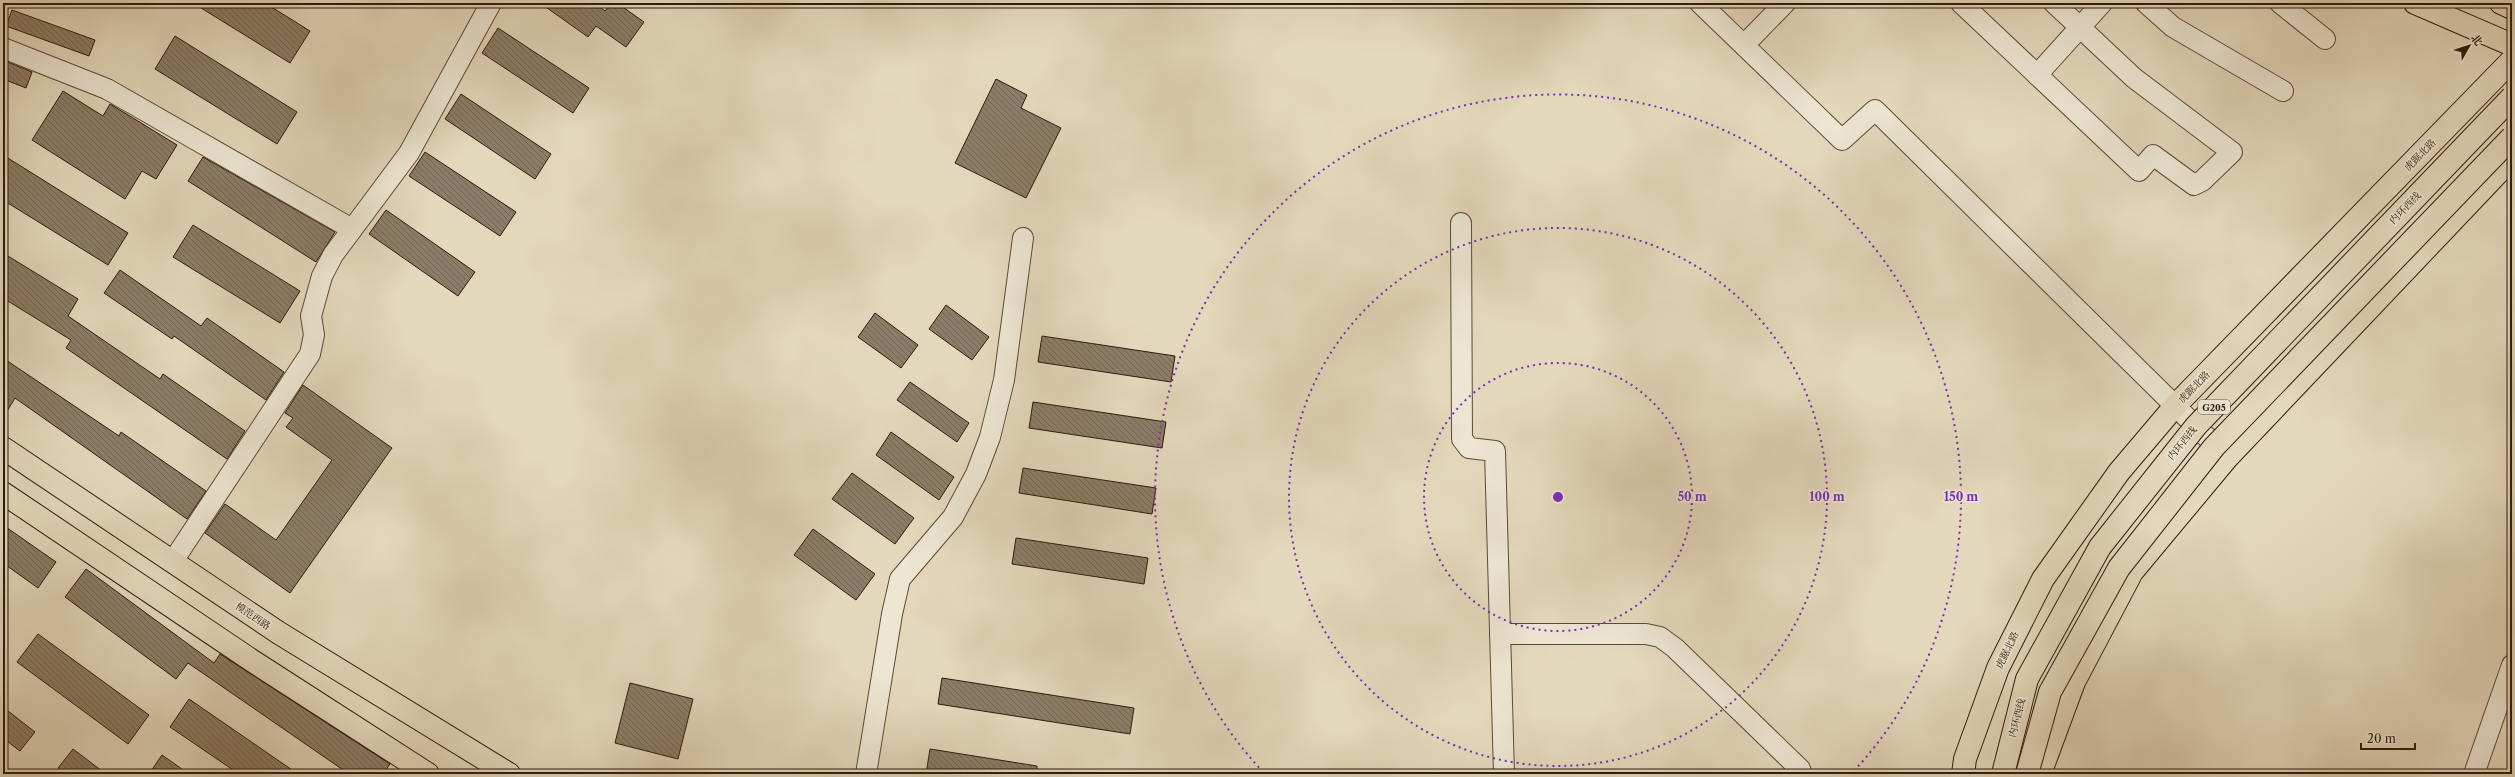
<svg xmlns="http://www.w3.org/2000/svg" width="2515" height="777" font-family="'Libre Caslon Text','Noto Serif SC',serif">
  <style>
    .building { fill: url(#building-back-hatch); stroke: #2d1a0d }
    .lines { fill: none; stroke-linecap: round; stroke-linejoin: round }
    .minor-casing { stroke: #5b4a39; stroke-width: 22 }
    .major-casing { stroke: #2d1a0d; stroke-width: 24 }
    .minor { stroke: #ede6d3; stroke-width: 20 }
    .major { stroke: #e4d8bc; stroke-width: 22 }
    .highway-bridge-casing { stroke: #2d1a0d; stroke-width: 24; stroke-linecap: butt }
    .highway-bridge { stroke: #e4d8bc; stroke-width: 22 }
    .ring { fill: none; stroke: #7b2cbf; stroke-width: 2; stroke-dasharray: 2 4 }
    .labels { text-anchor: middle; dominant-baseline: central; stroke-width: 3.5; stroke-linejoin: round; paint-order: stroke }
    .shield { fill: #ede6d3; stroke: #675748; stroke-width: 1 }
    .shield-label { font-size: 9px; font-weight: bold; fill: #2d1a0d }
    .street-label { font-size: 10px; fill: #2d1a0d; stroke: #ede6d3 }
    .centre { fill: #7b2cbf; stroke: #ede6d3; stroke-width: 2 }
    .ring-label { font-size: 12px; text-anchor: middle; font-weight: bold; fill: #7b2cbf; stroke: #ede6d3; stroke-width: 3.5; stroke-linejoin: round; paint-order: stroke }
  </style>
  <defs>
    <pattern id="building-back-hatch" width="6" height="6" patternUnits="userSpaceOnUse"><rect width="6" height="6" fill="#8c7d68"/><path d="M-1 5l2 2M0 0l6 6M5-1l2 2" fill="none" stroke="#736654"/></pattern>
  </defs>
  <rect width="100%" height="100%" fill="#e4d8bc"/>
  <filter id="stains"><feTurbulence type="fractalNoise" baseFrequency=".005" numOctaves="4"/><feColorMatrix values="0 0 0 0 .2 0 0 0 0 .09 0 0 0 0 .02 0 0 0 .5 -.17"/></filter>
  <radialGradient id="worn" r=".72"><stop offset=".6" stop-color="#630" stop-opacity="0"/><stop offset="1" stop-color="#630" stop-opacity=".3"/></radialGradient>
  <!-- building -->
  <g class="building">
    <path d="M193 3H265L310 31 290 63Z"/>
    <path d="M540 3H594L605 11 611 3H617L644 22 626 47 596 26 588 37Z"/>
    <path d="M12 10 95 40 89 56 6 26Z"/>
    <path d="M498 28 589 88 573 113 482 53Z"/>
    <path d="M175 36 297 112 277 144 155 69Z"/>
    <path d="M3 60 32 72 26 88 3 79Z"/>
    <path d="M996 79 1027 95 1021 108 1061 128 1026 198 955 163Z"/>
    <path d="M63 91 103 116 110 104 177 145 156 179 142 171 125 199 32 140Z"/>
    <path d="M461 94 551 154 535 179 445 119Z"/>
    <path d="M425 152 516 212 500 236 409 176Z"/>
    <path d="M3 155 128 233 108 265 3 200Z"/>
    <path d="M203 157 335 232 316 262 188 181Z"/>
    <path d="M386 210 475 272 458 296 369 234Z"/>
    <path d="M193 225 300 291 280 323 173 257Z"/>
    <path d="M3 253 78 299 68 316 160 379 163 374 245 431 227 459 66 348 71 340 3 298Z"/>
    <path d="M120 270 201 326 207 318 284 372 266 400 174 336 172 339 104 293Z"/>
    <path d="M946 305 989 337 972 360 929 329Z"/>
    <path d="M875 313 918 345 901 368 858 337Z"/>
    <path d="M1042 336 1175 356 1171 382 1038 362Z"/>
    <path d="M3 358 119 436 121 432 206 491 187 519 15 398 3 418Z"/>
    <path d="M910 382 969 423 957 442 897 400Z"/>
    <path d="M303 385 392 448 290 593 205 533 225 504 276 540 332 460 286 427 293 418 285 413Z"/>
    <path d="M1033 402 1166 422 1162 448 1029 428Z"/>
    <path d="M891 432 954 477 939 500 876 455Z"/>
    <path d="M1023 468 1156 488 1152 514 1019 493Z"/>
    <path d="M852 473 914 518 895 544 832 499Z"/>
    <path d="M3 525 56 562 38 588 3 563Z"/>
    <path d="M813 529 875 574 856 600 794 555Z"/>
    <path d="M1016 538 1148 558 1144 584 1012 564Z"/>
    <path d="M86 569 214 663 220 654 390 764 383 774H349L188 663 176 679 65 597Z"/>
    <path d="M38 634 149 715 128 744 17 662Z"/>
    <path d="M942 678 1134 708 1130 734 938 704Z"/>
    <path d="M630 683 693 699 678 759 615 743Z"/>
    <path d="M189 699 298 774H239L170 727Z"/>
    <path d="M3 707 35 732 20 751 3 738Z"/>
    <path d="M73 749 106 774H66L58 768Z"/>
    <path d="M930 749 1037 766V774H926Z"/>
    <path d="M162 755 189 774H149Z"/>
  </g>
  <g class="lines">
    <defs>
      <g id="minor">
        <path d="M1700 3 1842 140 1875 110 2227 457"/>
        <path d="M1961 3 2139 171 2153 155 2194 185 2202 181 2232 152 2134 78 2054 3"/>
        <path d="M2146 3 2173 27 2283 91"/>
        <path d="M2280 3 2325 39"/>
        <path d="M1744 45 1785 3"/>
        <path d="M3 48 107 89 352 229"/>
        <path d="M2037 75 2102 3"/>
        <path d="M1461 223 1462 439 1469 448 1495 451 1504 774"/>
        <path d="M173 561 310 354 314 335 311 316 322 276 333 255 409 153 491 3"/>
        <path d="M1500 634H1646L1660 637 1675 648 1800 769 1802 774"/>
        <path d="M866 774 892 614 900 579 953 517 976 474 990 437 1004 380 1023 238"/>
        <path d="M2474 774 2512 665"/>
      </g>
      <g id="major">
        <path d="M2415 3 2512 45"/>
        <path d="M2501 3 2512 8"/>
        <path d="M3 448 279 633 509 774"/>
        <path d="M3 493 251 660 428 774"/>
        <path d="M1963 774 1965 759 1998 668 2043 579 2119 472 2175 406 2512 60"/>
        <path d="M2040 774 2074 682 2132 572 2227 458 2512 158"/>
      </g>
    </defs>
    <!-- minor casing -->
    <use href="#minor" class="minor-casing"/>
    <!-- major casing -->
    <use href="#major" class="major-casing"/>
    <!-- minor -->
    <use href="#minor" class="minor"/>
    <!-- major -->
    <use href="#major" class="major"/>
    <defs>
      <g id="highway-bridge">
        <path d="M2003 774 2027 679 2100 547 2196 426 2512 97"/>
        <path d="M2027 774 2050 692 2119 568 2214 447 2512 137"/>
      </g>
    </defs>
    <!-- highway-bridge casing -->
    <use href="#highway-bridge" class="highway-bridge-casing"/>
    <!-- highway-bridge -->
    <use href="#highway-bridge" class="highway-bridge"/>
  </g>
  <!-- distance rings -->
  <g class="ring">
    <circle cx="1558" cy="497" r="134"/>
    <circle cx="1558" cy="497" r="269"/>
    <path d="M1263 772A403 403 0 1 1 1853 772"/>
  </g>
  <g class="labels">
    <!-- shield labels -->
    <rect class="shield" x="2198" y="400" width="32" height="14" rx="3"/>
    <g class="shield-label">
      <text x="2214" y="407">G205</text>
    </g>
    <!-- street labels -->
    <g class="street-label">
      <text transform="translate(2420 155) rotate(-46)">虎踞北路</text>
      <text transform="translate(2405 208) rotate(-46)">内环西线</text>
      <text transform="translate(2194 387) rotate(-46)">虎踞北路</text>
      <text transform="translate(2182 443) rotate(-51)">内环西线</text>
      <text transform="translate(253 616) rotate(34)">模范西路</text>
      <text transform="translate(2007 650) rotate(-64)">虎踞北路</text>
      <text transform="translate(2017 718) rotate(-76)">内环西线</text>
    </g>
  </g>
  <circle cx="1558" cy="497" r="6" class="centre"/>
  <g class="ring-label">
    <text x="1692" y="501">50 m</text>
    <text x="1827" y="501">100 m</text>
    <text x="1961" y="501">150 m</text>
  </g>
  <!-- margin -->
  <rect width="2515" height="777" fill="none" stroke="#e4d8bc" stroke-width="16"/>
  <rect x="4" y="4" width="2507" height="769" fill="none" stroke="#2d1a0d" stroke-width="2"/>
  <rect x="8" y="8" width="2499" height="761" fill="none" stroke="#2d1a0d"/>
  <!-- north arrow -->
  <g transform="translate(2469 46) rotate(51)" stroke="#ede6d3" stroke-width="3" paint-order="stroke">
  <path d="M0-3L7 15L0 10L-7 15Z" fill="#2d1a0d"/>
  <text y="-6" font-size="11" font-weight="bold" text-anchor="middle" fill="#2d1a0d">北</text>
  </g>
  <!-- scale -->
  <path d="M2361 743v6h54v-6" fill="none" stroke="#2d1a0d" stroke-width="2"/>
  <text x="2367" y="743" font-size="12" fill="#2d1a0d" stroke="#ede6d3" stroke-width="3" paint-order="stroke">20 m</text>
  <rect width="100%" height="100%" filter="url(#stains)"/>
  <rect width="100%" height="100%" fill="url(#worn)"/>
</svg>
